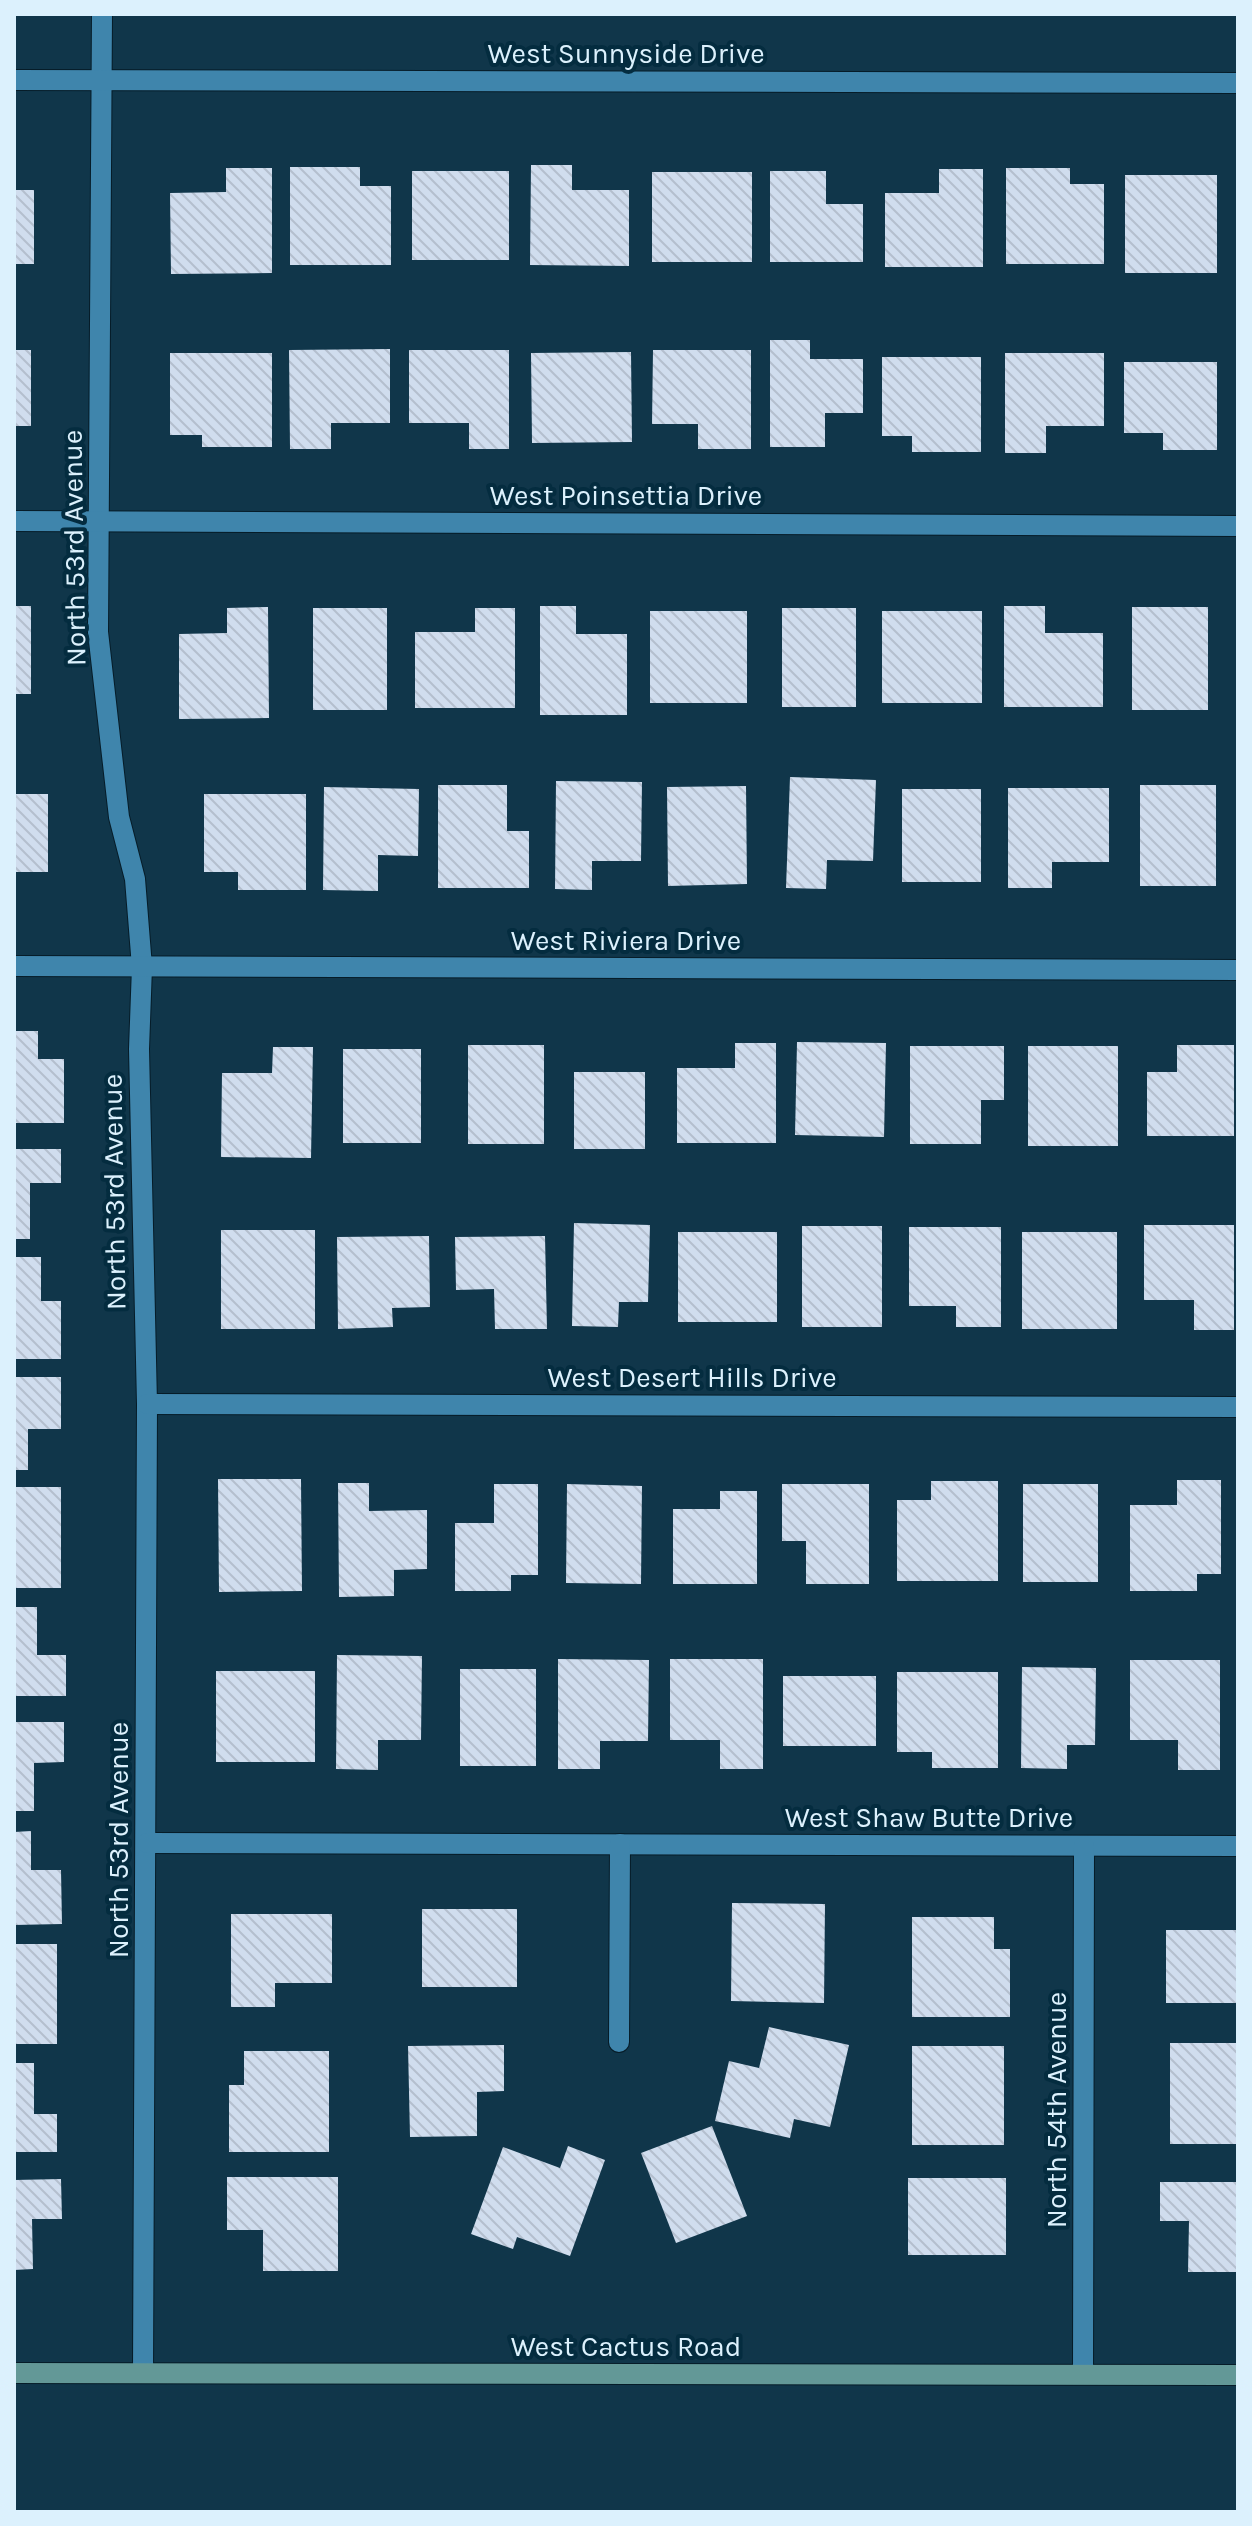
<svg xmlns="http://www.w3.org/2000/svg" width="1252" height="2526" font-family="Karla,sans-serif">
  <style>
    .building { fill: url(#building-back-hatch) }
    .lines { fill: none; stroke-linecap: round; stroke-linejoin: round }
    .street-casing { stroke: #061c28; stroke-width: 22 }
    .secondary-casing { stroke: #061c28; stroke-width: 22 }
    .street { stroke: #3f85ac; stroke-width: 20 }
    .secondary { stroke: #639897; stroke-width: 20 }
    .labels { text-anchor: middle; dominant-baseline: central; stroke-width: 8; stroke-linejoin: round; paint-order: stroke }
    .street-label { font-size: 28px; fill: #dcf1fd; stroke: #042c3f }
  </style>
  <defs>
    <pattern id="building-back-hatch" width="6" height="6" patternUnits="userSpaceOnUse" patternTransform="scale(2)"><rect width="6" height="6" fill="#d0ddee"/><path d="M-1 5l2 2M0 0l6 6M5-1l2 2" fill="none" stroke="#b4bfce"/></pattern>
  </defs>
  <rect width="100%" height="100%" fill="#10364a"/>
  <!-- building -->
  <g class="building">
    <path d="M531 165H572V190H629V266L530 265Z"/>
    <path d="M290 167H360V186H391V265H290Z"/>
    <path d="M226 168H272V273L171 274 170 193 226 192Z"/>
    <path d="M1006 168H1070V184H1104V264H1006Z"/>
    <path d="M939 169H983V267H885V193H939Z"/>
    <rect x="412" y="171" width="97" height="89"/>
    <path d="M770 171H826V204H863V262H770Z"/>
    <rect x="652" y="172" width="100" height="90"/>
    <rect x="1125" y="175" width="92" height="98"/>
    <rect x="14" y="190" width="20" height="74"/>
    <path d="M770 340H810V359H863V413H825V447H770Z"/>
    <path d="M390 349V423H331V449H290L289 350Z"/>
    <rect x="14" y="350" width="17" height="76"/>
    <path d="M409 350H509V449H469V423H409Z"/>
    <path d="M653 350H751V449H698V424H652Z"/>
    <path d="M631 352 632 442 532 443 531 353Z"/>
    <path d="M170 353H272V447H202V435H170Z"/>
    <path d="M1005 353H1104V426H1046V453H1005Z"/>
    <path d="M882 357H981V452H912V436H882Z"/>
    <path d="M1124 362H1217V450H1163V433H1124Z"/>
    <rect x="14" y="606" width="17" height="88"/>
    <path d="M540 606H576V634H627V715H540Z"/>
    <path d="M1004 606H1045V633H1103V707H1004Z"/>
    <path d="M268 607 269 718 179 719V634L227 633V608Z"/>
    <rect x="1132" y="607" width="76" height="103"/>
    <rect x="313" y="608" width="74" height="102"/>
    <path d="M475 608H515V708H415V632H475Z"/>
    <rect x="782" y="608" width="74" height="99"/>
    <rect x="650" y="611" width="97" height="92"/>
    <rect x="882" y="611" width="100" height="92"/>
    <path d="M790 777 876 780 873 861 827 860 826 889 786 888Z"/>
    <path d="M556 781 642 782 641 861H592V890L555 889Z"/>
    <path d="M438 785H507V831H529V888H438Z"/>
    <rect x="1140" y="785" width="76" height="101"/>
    <path d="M746 786 747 884 668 886 667 787Z"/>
    <path d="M324 787 419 789 418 856 378 855V891L323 890Z"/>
    <path d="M1008 788H1109V862H1052V888H1008Z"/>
    <rect x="902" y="789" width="79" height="93"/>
    <rect x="14" y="794" width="34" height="78"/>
    <path d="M204 794H306V890H238V872H204Z"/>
    <path d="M14 1031H38V1059H64V1123H14Z"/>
    <path d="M797 1042 886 1043 884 1137 795 1135Z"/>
    <path d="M735 1043H776V1143H677V1068H735Z"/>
    <rect x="468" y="1045" width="76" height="99"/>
    <path d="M1177 1045H1234V1136H1147V1072H1177Z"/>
    <path d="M910 1046H1004V1100H981V1144H910Z"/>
    <rect x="1028" y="1046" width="90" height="100"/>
    <path d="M273 1047H313L311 1158 221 1157 222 1073H272Z"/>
    <rect x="343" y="1049" width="78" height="94"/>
    <rect x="574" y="1072" width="71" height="77"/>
    <path d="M14 1149H61V1183H30V1239H14Z"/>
    <path d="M574 1223 650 1225 648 1302H619L618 1327 572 1326Z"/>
    <path d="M1144 1225H1234V1330H1194V1300H1144Z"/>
    <rect x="802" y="1226" width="80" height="101"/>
    <path d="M909 1227H1001V1327H956V1306H909Z"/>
    <rect x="221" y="1230" width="94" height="99"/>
    <rect x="678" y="1232" width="99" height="90"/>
    <rect x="1022" y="1232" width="95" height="97"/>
    <path d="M429 1236 430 1307 392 1308 393 1327 338 1329 337 1237Z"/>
    <path d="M545 1236 547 1329H495L494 1289 456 1290 455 1237Z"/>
    <path d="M14 1257H41V1301H61V1359H14Z"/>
    <path d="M14 1377H61V1429H28V1470H14Z"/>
    <path d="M218 1479H301L302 1591 219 1592Z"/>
    <path d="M1177 1480H1221V1574H1197V1591H1130V1505H1177Z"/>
    <path d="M931 1481H998V1581H897V1500H931Z"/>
    <path d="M338 1483H369V1511L427 1510V1569L394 1570V1596L339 1597Z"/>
    <path d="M494 1484H538V1575H511V1591H455V1523H494Z"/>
    <path d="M567 1484 642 1486 641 1584 566 1583Z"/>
    <path d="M782 1484H869V1584H806V1541H782Z"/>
    <rect x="1023" y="1484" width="75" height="98"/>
    <rect x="14" y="1487" width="47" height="101"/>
    <path d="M720 1491H757V1584H673V1509H720Z"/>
    <path d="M14 1607H37V1655H66V1696H14Z"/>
    <path d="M337 1655 422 1656 421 1740H378V1770L336 1769Z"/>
    <path d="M558 1659 649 1660 648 1741H600V1769H558Z"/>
    <path d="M670 1659H763V1769H720V1740H670Z"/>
    <path d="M1130 1660H1220V1770H1178V1740H1130Z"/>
    <path d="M1022 1667 1096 1668 1095 1745H1067V1769L1021 1768Z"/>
    <rect x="460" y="1669" width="76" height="97"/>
    <rect x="216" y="1671" width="99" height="91"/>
    <path d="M897 1672H998V1768H932V1752H897Z"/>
    <rect x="783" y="1676" width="93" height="70"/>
    <path d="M14 1722H64V1762L34 1763V1811H14Z"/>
    <path d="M31 1831V1870H61L62 1924 14 1925V1832Z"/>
    <path d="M732 1903 825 1904 824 2003 731 2001Z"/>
    <rect x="422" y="1909" width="95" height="78"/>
    <path d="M231 1914H332V1983H275V2007H231Z"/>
    <path d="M912 1917H994V1949H1010V2017H912Z"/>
    <rect x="1166" y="1930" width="72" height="73"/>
    <rect x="14" y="1944" width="43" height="100"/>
    <path d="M769 2027 849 2045 830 2127 794 2119 790 2138 715 2121 729 2061 759 2068Z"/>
    <rect x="1170" y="2043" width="68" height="101"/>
    <path d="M504 2045V2091L477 2092V2136L410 2137 408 2046Z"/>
    <rect x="912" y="2046" width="92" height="99"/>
    <path d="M244 2051H329V2152H229V2085H244Z"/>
    <path d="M14 2063H34V2114H57V2152H14Z"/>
    <path d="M712 2126 747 2216 676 2243 641 2153Z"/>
    <path d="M568 2146 605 2160 570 2256 517 2237 513 2249 471 2234 503 2147 560 2168Z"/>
    <path d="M227 2177H338V2271H263V2230H227Z"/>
    <rect x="908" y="2178" width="98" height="77"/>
    <path d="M61 2179 62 2219H32L33 2269 14 2270V2180Z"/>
    <path d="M1160 2182H1238V2272H1188L1189 2221H1160Z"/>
  </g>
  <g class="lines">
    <defs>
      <g id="street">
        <path d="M102 14 98 632 119 817 135 879 142 967 139 1049 147 1404 143 2373"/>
        <path d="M14 80 1238 83"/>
        <path d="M14 521 1238 526"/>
        <path d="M14 966 1238 970"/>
        <path d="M147 1404 1238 1407"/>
        <path d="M147 1843 1238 1846"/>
        <path d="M619 2042 620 1844"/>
        <path d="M1083 2374 1084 1846"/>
      </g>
      <path id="secondary" d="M14 2373 1238 2375"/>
    </defs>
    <!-- street casing -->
    <use href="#street" class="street-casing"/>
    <!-- secondary casing -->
    <use href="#secondary" class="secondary-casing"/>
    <!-- street -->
    <use href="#street" class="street"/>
    <!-- secondary -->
    <use href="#secondary" class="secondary"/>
  </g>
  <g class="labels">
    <!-- street labels -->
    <g class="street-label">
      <text x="626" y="53">West Sunnyside Drive</text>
      <text x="626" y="495">West Poinsettia Drive</text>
      <text transform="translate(74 548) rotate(-91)">North 53rd Avenue</text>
      <text x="626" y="940">West Riviera Drive</text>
      <text transform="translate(114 1192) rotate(-91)">North 53rd Avenue</text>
      <text x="692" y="1377">West Desert Hills Drive</text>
      <text x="929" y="1817">West Shaw Butte Drive</text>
      <text transform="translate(118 1840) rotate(-90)">North 53rd Avenue</text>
      <text transform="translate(1056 2110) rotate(-90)">North 54th Avenue</text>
      <text x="626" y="2346">West Cactus Road</text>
    </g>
  </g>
  <!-- border -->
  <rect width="1252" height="2526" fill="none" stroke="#dcf1fd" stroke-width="32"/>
</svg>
